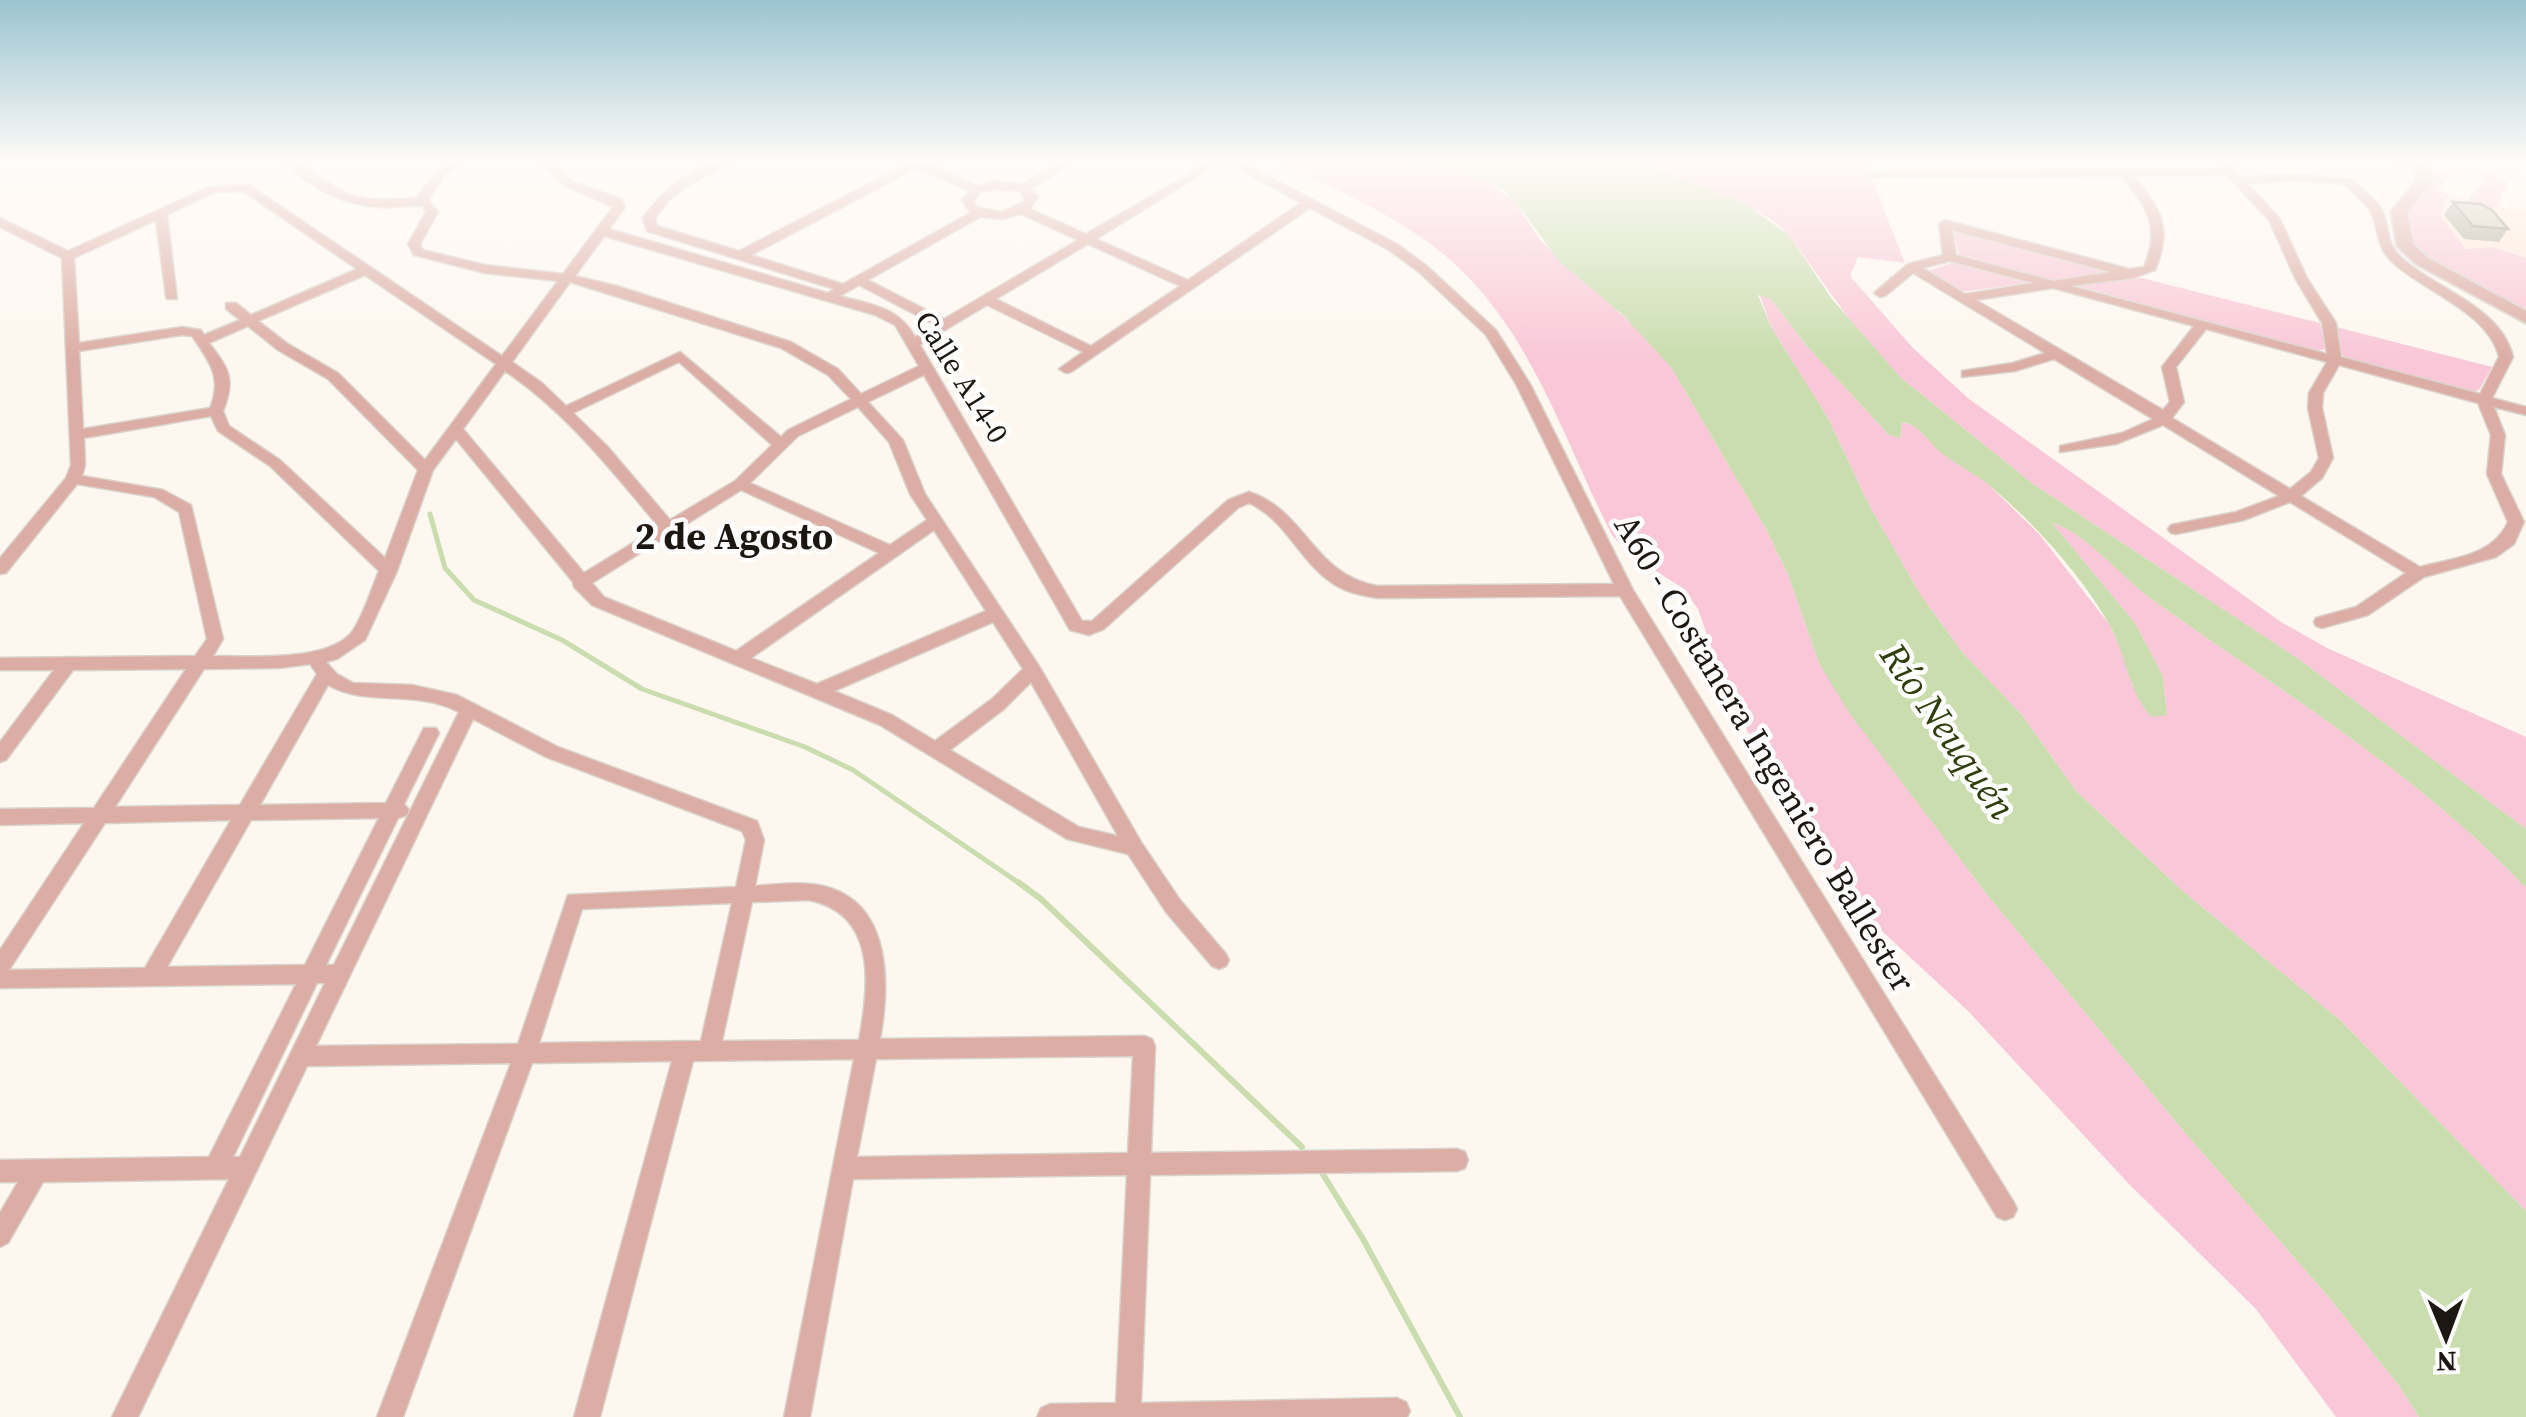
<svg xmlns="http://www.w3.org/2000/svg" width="2526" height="1417" font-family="'Source Serif 4',serif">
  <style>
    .built { fill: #fee9d9 }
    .green { fill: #f9c7d7 }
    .water { fill: #c9ddae }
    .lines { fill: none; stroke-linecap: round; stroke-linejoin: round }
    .stream-far1 { stroke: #c9ddae; stroke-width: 5 }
    .stream { stroke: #c9ddae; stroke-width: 6 }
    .minor-casing { stroke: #dad3cc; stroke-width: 3 }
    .tertiary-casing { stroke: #dad3cc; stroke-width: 4 }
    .primary-casing { stroke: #dad3cc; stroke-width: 3 }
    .minor { fill: #dcada4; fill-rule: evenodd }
    .tertiary { fill: #dcada4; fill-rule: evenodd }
    .primary { fill: #bd6a5d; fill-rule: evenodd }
    .wall { fill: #afaa98 }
    .building { fill: #ccc6b1; stroke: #8f8b7c; stroke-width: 2.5 }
    .labels { text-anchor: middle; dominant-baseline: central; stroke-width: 9; stroke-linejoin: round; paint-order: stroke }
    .far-street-label { font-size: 30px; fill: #1d1711; stroke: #fff }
    .street-label { font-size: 35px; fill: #1d1711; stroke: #fff }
    .neighbourhood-label { font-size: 38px; font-weight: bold; fill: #1d1711; stroke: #fff }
    .water-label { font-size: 38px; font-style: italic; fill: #2e3f0b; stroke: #fff }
  </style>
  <rect width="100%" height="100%" fill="#fef7f0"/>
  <!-- built -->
  <path class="built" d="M2449 195 2515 211 2526 198V306L2453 235 2440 215Z"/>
  <!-- green -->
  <g class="green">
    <path d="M1278 162H1398L1455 170 1482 179 1515 201 1539 239 1647 338 1671 367 1765 527 1788 574 1819 663 1896 774 1989 897 2187 1135 2328 1296 2400 1387 2419 1417H2336L2256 1309 2128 1183 1969 1012 1869 919 1761 759 1722 678 1698 609 1684 589 1628 553 1612 535C1565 443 1534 338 1456 265 1406 219 1339 191 1278 162Z"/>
    <path d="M1638 162H1865L1905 263 1858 257 1850 276 1913 348 1969 399 2281 622 2327 648 2526 737V829L2300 660 2033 484 1931 402 1901 378 1852 323 1789 235 1774 221 1743 203Z"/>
    <path d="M2435 169 2465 172 2462 176 2452 173 2437 190 2449 195 2440 215 2466 249 2493 247 2526 258V315L2439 267 2412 247 2406 215 2429 186 2430 171Z"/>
    <path d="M2492 173 2507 182 2496 209 2467 201 2484 180 2476 176Z"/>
    <path d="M1953 231H1955L2108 271 2052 280 1959 255Z"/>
    <path d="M1955 262 2025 281 2027 283 1961 292 1927 271Z"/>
    <path d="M2142 278 2320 323 2326 349 2316 351 2073 285Z"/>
    <path d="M1759 293 1771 299 1806 345 1889 435 1900 438 1902 422 1916 426 1937 449 1987 483 2039 534 2109 624 2128 663 2132 686 2167 715 2163 676 2135 623 2052 523C2082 529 2127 581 2154 601 2282 692 2418 773 2526 888V1211L2341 1021 2185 893 2076 791 2022 715 1962 652 1920 594 1869 505 1828 418 1771 327Z"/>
    <path d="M2336 327 2492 367 2479 390 2471 392 2348 359 2340 353Z"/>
  </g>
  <!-- water -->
  <path class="water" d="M1398 162H1638L1744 203 1789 235 1832 299 1901 378 2033 484 2300 660 2526 829V888C2418 773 2282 692 2154 601 2126 581 2083 530 2052 523L2135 623 2163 676 2167 715 2152 717C2128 693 2127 656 2110 626 2081 574 2035 524 1989 485 1973 472 1953 463 1938 450 1926 439 1919 424 1902 422L1900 438 1889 435 1806 345 1771 299 1758 295 1771 327 1828 418 1869 505 1920 594 1962 652 2022 715 2076 791 2185 893 2341 1021 2526 1211V1417H2419L2400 1387 2328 1296 2187 1135 1989 897 1850 714 1819 663 1788 574 1765 527 1671 367 1624 316 1560 262 1515 201 1501 188 1455 170Z"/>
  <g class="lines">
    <!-- stream-far1 -->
    <path class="stream-far1" d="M430 514 445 568 474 600 562 640 642 689 805 747 853 770 1022 885"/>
    <!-- stream -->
    <g class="stream">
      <path d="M1018 882 1041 899 1302 1147"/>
      <path d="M1319 1168 1363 1239 1460 1417"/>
    </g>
    <defs>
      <g id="minor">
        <path d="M286 162C305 161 330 188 351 195 373 202 394 199 417 198 431 179 439 162 465 162L445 174 428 200 438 212 420 244 423 250 485 265 563 274 613 207 565 186 540 162H551L573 182 621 199 625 207 609 229 828 293 834 289 647 231 643 218C663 189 697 160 734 162L687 186 668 201 655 218 657 226 739 251 911 162H924L978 186 995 181 1021 184 1061 162H1074L1030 189 1038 197 1030 209 1086 234 1209 162H1221L1096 239 1188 280 1301 203 1227 162H1241L1397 244 1427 266 1496 330 1530 384 1633 590 2013 1201 2017 1209 2013 1217 2005 1220 1997 1217 1620 596 1377 598C1361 595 1344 592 1331 582 1299 560 1285 519 1249 503L1238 508 1104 629 1089 635 1070 630 924 375 868 402 903 440 925 494 1039 666 1141 842 1180 900 1226 954 1229 960 1226 966 1219 969 1212 966 1166 912 1128 854 1067 839 880 725 592 605 574 587 573 582 456 439 433 470 397 571 365 640 337 659 326 662 337 674 353 683 412 685 457 695 558 747 757 821 764 840 755 886C773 885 792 882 810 884 891 892 891 979 880 1039L1144 1036 1152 1039 1155 1046 1151 1153 1457 1149 1465 1152 1468 1160 1465 1168 1457 1171 1150 1175 1141 1403 1397 1398 1406 1402 1410 1411 1407 1417H1037L1041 1408 1050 1404 1116 1403 1127 1175 853 1179 810 1417H784L854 1059 693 1061 600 1417H574L672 1061 532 1063 403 1417H377L511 1063 307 1066 138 1417H112L229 1179 43 1182 8 1243 0 1247V1213L18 1182H0V1160L209 1157 296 984 0 988V950L84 823 0 825V809L94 808 186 669 73 670 6 760 0 762V742L54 670H0V658L195 656 207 639 179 512 154 497 77 484 6 573 0 574V558L66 478 71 465 62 258 0 227V218L68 251 209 187 249 185 502 356 558 281 485 273 414 255 408 244 426 212 423 206C409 205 395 208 381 207 345 206 310 189 286 162ZM917 168 970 191 962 200 970 213 843 284 751 255ZM995 189 1020 191 1025 201 1002 212 976 207 974 200 981 192ZM243 191 357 269 251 315 236 303H226V309L240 320 204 335 201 330 182 327 79 343 74 258 156 220 166 296 167 299H177L167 215 215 192ZM1310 208 1389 250 1419 272 1486 335 1516 384 1614 584 1377 586C1312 574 1306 510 1249 492L1228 500 1092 621H1082L920 345 987 305 1083 352 1059 369 1066 373 1071 372ZM1021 214 1078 240 944 319 868 280 980 217 1002 219ZM604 236 875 315 895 325 919 366 861 394 838 369 791 342 617 286 575 276ZM1088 244 1180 286 1091 346 996 299ZM365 275 496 364 425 460 338 373 288 344 258 321ZM570 282 781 348 828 375 851 399 788 430 781 437 680 352 566 406 542 383 512 362ZM859 285 935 325 915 337C898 306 871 305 840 296ZM248 326 278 350 328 379 418 470 385 558 280 460 229 426 223 411C236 379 229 369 209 343ZM182 335 192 336C209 361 223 377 210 408L83 429 79 351ZM679 362 772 445 735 481 670 520 607 446 573 413ZM505 371C566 412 612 471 659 527L584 573 463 429ZM858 407 889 442 910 494 927 520 890 545 750 483 798 436ZM211 416 218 431 270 466 379 571C371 590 365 611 354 629 333 663 249 656 213 656L223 639 191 505 163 490 82 476 85 465 84 438ZM741 490 879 553 736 651 604 597 592 583ZM934 530 986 611 817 684 751 658ZM993 622 1023 669 992 699 935 741 892 715 834 691ZM310 664 317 674 240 805 115 807 204 669 279 668ZM1031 682 1118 836 1079 827 950 750 1004 709ZM328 685C366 707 415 689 459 712L334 965H326L398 818 407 815 409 810 404 804 439 733 436 728H424L386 803 260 805ZM473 719 546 757 742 831 746 840 736 887 568 895 518 1044 316 1046ZM379 818 305 965 167 967 251 820ZM231 820 145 968 9 970 105 823ZM809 900C878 914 869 987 859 1040L722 1041 752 902ZM732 903 701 1041 539 1043 582 909ZM317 983H325L240 1157H233ZM1133 1056 1128 1153 857 1157 876 1059Z"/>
        <path d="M2216 162H2227L2242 177 2292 174 2351 179C2361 188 2377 200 2383 212 2389 228 2387 243 2399 255 2433 289 2501 305 2513 357L2492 398 2526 407V415L2494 407 2505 435 2501 474 2524 522 2514 544 2496 557 2424 577 2368 615 2322 628 2316 626 2314 622 2316 618 2356 607 2406 573 2290 502 2244 520 2176 534 2171 533 2168 529 2171 525 2236 512 2279 496 2163 425 2116 444 2060 452V446L2122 433 2153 419 2054 359 2015 371 1962 377V371L2013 363 2045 353 1913 273 1885 296 1880 297 1874 293 1908 264 1943 255 1939 224 1945 220 2129 269 2144 267C2161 226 2147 208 2122 176L1873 177 1867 174 1869 172 2221 169ZM2227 175 2269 220 2295 278 2322 323 2327 354 2071 286 2133 278 2155 270C2173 228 2161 210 2134 176ZM2292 180 2344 184C2352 192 2365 202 2371 212 2379 229 2376 246 2391 261 2422 291 2489 312 2499 357L2480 394 2341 357 2336 323 2307 278 2280 219 2248 184ZM1952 230 2111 272 2053 281 1956 255ZM1950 261 2034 283 1965 294 1923 268ZM2053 288 2194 326 2162 367 2170 402 2163 410 1976 300ZM2206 329 2327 362 2309 393 2308 408 2319 458 2311 472 2290 489 2172 418 2184 402 2176 367ZM2339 365 2478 403 2491 435 2487 474 2508 522C2493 556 2453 558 2420 567L2301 496 2322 478 2333 458 2322 408 2323 393Z"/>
      </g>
      <path id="tertiary" d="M2410 162H2424L2431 171 2432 181 2407 212 2413 244 2428 258 2526 311V323L2416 264 2397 246 2391 212 2417 180Z"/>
      <path id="primary" d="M2393 162H2412L2403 167Z"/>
    </defs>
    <!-- minor casing -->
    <use href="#minor" class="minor-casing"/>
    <!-- tertiary casing -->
    <use href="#tertiary" class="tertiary-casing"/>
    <!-- primary casing -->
    <use href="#primary" class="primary-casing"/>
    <!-- minor -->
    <use href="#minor" class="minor"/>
    <!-- tertiary -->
    <use href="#tertiary" class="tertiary"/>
    <!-- primary -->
    <use href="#primary" class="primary"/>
  </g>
  <!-- wall -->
  <path class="wall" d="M2453 202 2508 229 2499 242 2464 239 2444 215Z"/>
  <!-- building -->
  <path class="building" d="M2453 202 2481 204 2493 211 2508 229 2473 226Z"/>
  <!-- sky -->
  <linearGradient id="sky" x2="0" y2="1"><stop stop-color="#9bc4d1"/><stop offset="0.45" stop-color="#fffbf8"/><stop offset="1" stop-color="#fffbf8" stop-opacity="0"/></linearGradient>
  <rect width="2526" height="360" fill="url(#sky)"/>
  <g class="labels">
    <!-- far-street labels -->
    <g class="far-street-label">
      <text transform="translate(962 377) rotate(58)">Calle A14-0</text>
    </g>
    <!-- street labels -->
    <g class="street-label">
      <text transform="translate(1765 753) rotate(59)">A60 - Costanera Ingeniero Ballester</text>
    </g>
    <!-- neighbourhood labels -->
    <g class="neighbourhood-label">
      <text x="734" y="536">2 de Agosto</text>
    </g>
    <!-- water labels -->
    <g class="water-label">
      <text transform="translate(1948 731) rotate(55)">Río Neuquén</text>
    </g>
  </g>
  <!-- north arrow -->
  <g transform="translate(2446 1337) rotate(179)" stroke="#ffffff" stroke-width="8" paint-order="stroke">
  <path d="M0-8L18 38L0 25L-18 38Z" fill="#1d1711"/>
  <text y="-15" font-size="28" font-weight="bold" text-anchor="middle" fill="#1d1711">N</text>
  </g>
</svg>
